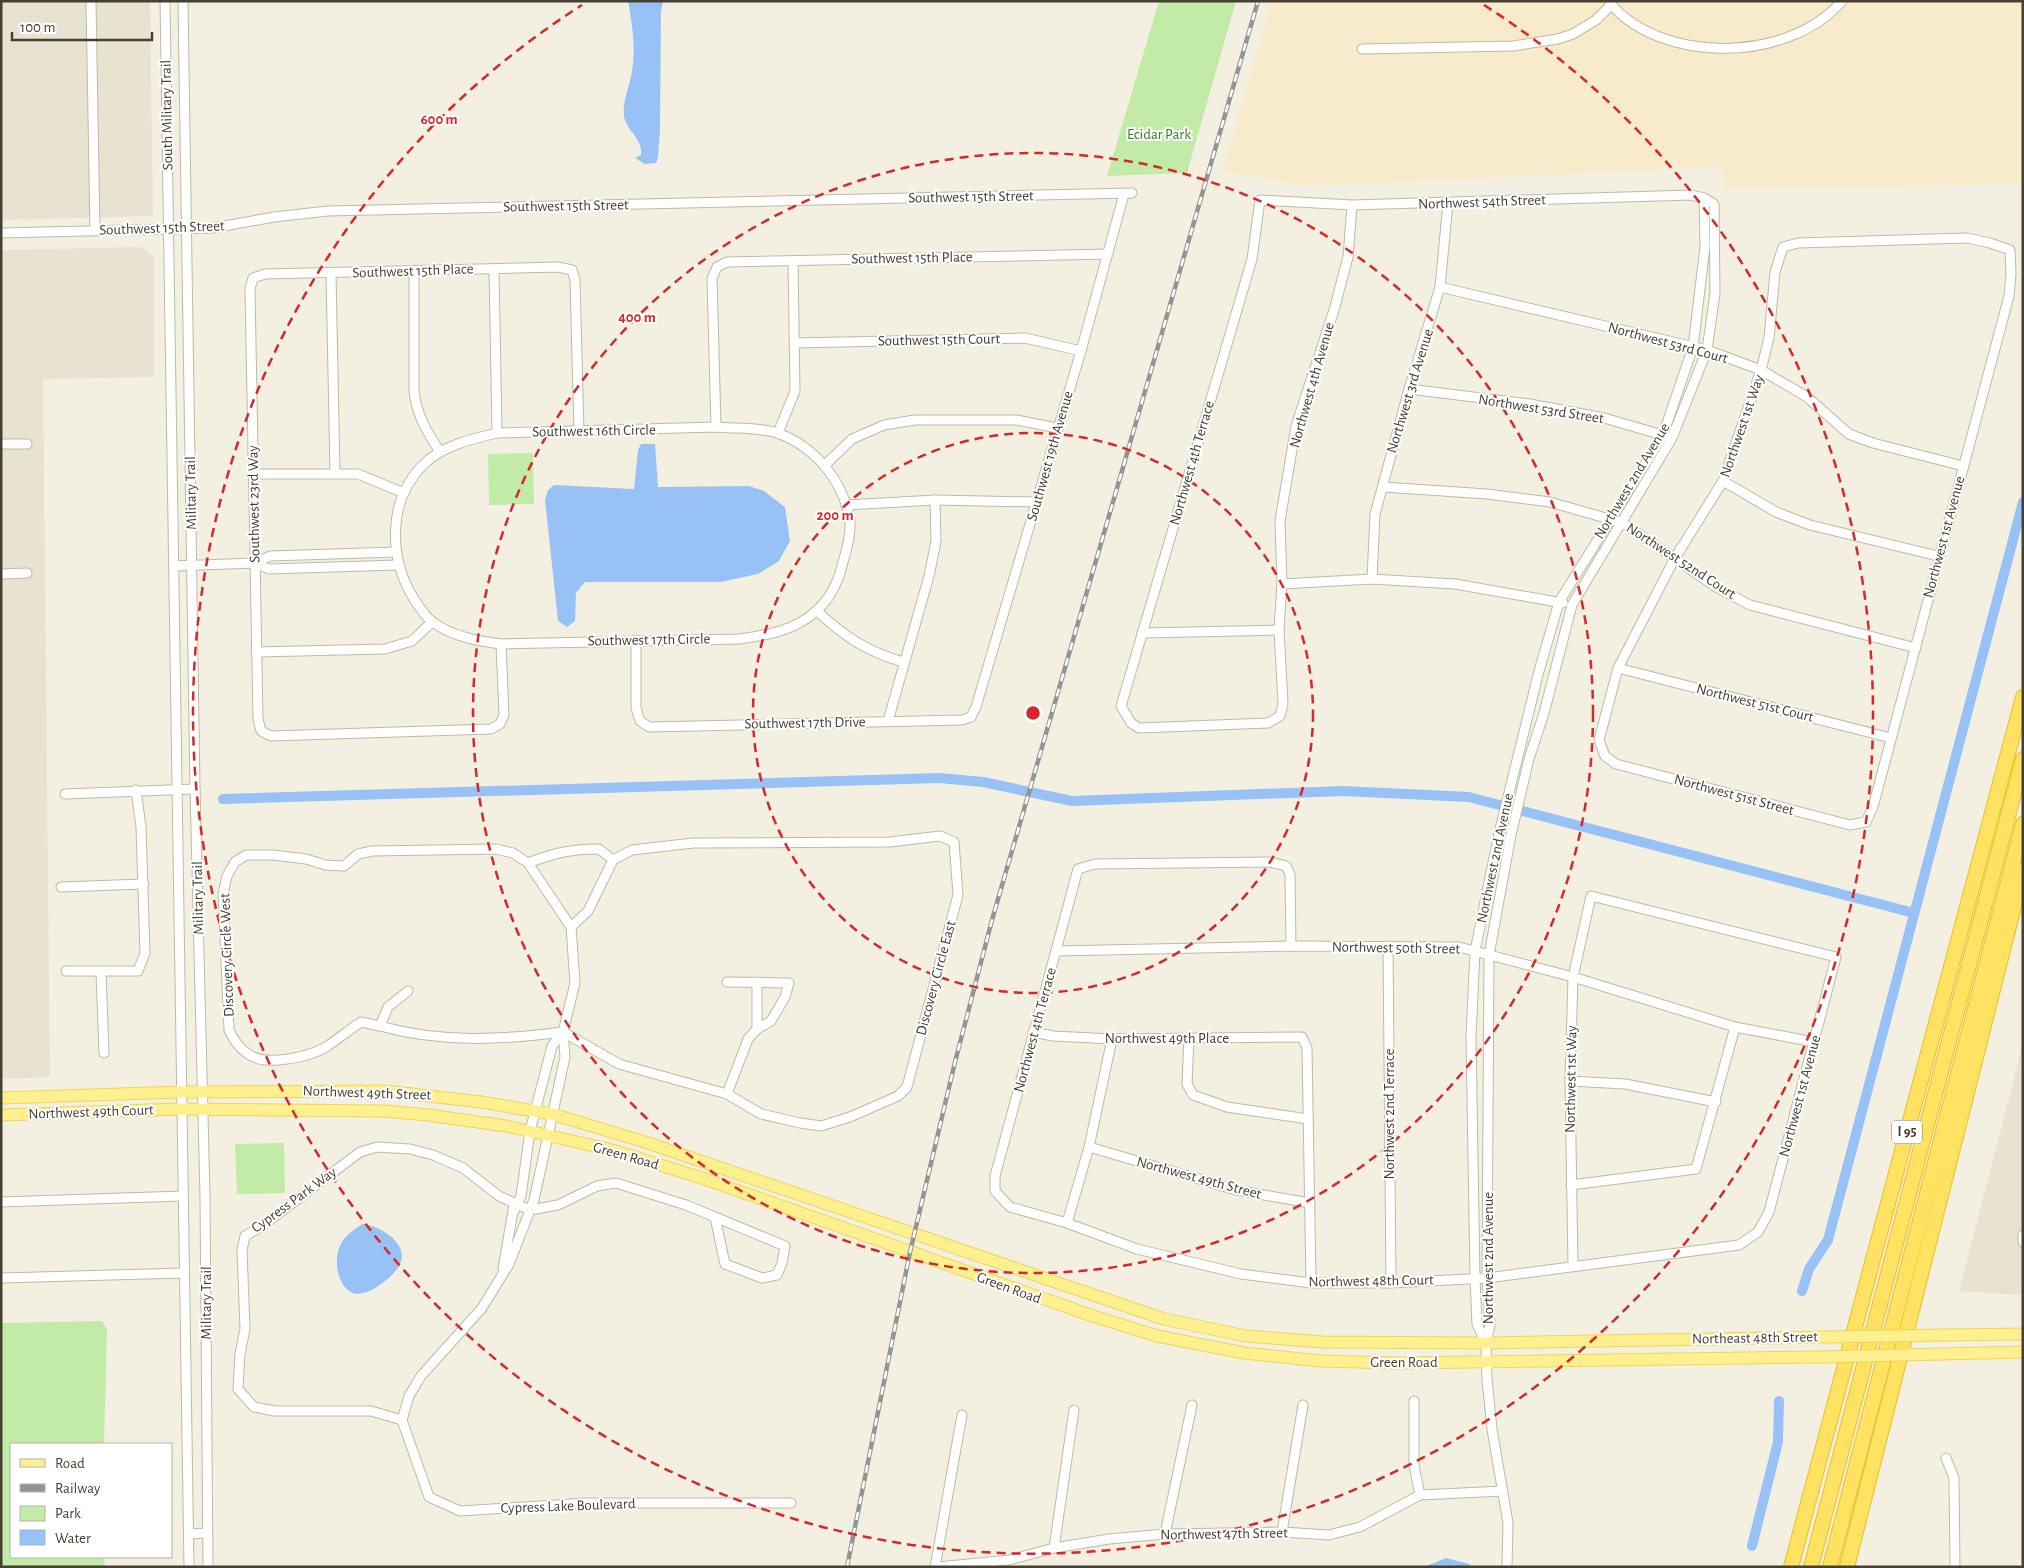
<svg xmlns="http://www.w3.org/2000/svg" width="2024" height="1568" font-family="'Alegreya Sans',sans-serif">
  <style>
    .residential { fill: #e7e3d0 }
    .commercial { fill: #f7ebcb }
    .green { fill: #c2eba7 }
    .water { fill: #98c2f6 }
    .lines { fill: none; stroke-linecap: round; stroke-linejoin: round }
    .canal { stroke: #98c2f6; stroke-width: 10 }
    .minor-casing { stroke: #bfbaa4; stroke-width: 11 }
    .major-casing { stroke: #edd656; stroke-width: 13 }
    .highway-casing { stroke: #e9bf26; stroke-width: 16 }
    .minor { stroke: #fff; stroke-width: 9 }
    .major { stroke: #fff08f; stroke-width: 11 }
    .highway { stroke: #ffe261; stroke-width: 14 }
    .rail-casing { stroke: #949494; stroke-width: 4.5 }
    .rail { stroke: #fff; stroke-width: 2.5; stroke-dasharray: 8; stroke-linecap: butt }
    .major-bridge-casing { stroke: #edd656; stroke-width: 13; stroke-linecap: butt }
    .major-bridge { stroke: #fff08f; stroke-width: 11 }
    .ring { fill: none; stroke: #d62828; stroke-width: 2.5; stroke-dasharray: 9 6 }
    .labels { text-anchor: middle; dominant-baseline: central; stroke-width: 4; stroke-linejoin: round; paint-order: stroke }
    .shield { fill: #fff; stroke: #7d7970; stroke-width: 1 }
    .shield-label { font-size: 14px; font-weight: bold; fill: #454032 }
    .street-label { font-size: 15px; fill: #454032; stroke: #fff }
    .park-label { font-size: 15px; fill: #367a22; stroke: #fff }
    .centre { fill: #d62828; stroke: #fff; stroke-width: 2.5 }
    .ring-label { font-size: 15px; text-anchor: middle; font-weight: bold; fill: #d62828; stroke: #fff; stroke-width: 4; stroke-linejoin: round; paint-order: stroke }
  </style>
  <rect width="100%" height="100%" fill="#f3f0e2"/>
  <!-- residential -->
  <g class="residential">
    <path d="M1 1H150L153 216 1 220Z"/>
    <path d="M141 247 154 257V377L43 379 50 1077 1 1079V250Z"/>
    <path d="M2023 1044V1295L1959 1291Z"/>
  </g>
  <!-- commercial -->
  <path class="commercial" d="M1272 1H2023V184L1724 189 1722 167 1308 186 1222 171Z"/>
  <!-- green -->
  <g class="green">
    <path d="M1159 1H1236L1187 173 1107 176Z"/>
    <path d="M533 453 534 504 489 505 488 454Z"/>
    <path d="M284 1143 285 1193 237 1194 235 1144Z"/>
    <path d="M102 1321 107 1329 104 1444H11V1557H104L105 1567H1V1323Z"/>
  </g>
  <!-- water -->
  <g class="water">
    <path d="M628 1H663L661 12 660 129 658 158 656 163 645 164 635 158 641 155C643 139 627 131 624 117 622 101 630 86 632 71 636 49 632 23 628 1Z"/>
    <path d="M641 444H655L658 487 749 486 764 491 785 507 790 541 779 561 758 574 721 582H585L576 593 575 621 567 627 558 621 545 500 548 490 554 485 634 489 638 450Z"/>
    <path d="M362 1224C379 1225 412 1244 399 1266 392 1278 363 1302 349 1291 336 1281 333 1256 342 1242 346 1235 355 1229 362 1224Z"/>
    <path d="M1446 1558 1469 1564 1472 1567H1424Z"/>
  </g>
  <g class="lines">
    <!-- canal -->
    <g class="canal">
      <path d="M223 799 939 778 983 782 1072 801 1343 791 1469 797 1914 913"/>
      <path d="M1802 1291 1809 1269 1828 1240 2023 502"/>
      <path d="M1752 1546 1778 1442 1779 1401"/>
    </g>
    <defs>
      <g id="minor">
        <path d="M91 1 95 231"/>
        <path d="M165 1 189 1567"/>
        <path d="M183 1 195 789 205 1196 208 1567"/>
        <path d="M1609 2C1661 65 1789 63 1842 1"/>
        <path d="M1362 49 1513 46 1558 39 1573 34 1596 20 1611 5"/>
        <path d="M1352 205 1348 257 1334 310 1296 426 1280 521 1282 584 1279 630 1283 704 1280 716 1268 723 1139 728 1131 723 1121 706 1252 259 1260 200 1352 205 1691 195 1704 198 1714 204 1715 293 1707 350 1672 438 1572 605 1544 713 1529 759 1511 835 1489 955 1487 1278 1490 1325 1486 1343 1487 1379 1492 1429 1508 1523 1507 1567"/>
        <path d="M1 233 213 228 274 217 328 211 1132 193"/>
        <path d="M1967 238 1990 243 2010 250 2011 274 2009 296 1873 807 1866 822 1850 825 1616 764 1605 756 1599 740 1618 668 1675 558 1723 481 1761 370 1769 338 1775 272 1783 247 1798 243Z"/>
        <path d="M494 269 497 433"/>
        <path d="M414 271V392C417 416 427 432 440 452"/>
        <path d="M331 273 335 473"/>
        <path d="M1440 287 1707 350 1761 370 1807 397 1849 434 1873 443 1963 466"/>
        <path d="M795 343 1025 338 1081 351"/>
        <path d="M1409 389 1530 404 1604 418 1666 436"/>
        <path d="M716 427C735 429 761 427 780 434 816 448 844 482 850 521 851 535 847 549 843 562 839 580 830 599 816 611 795 631 767 635 739 639L501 644C478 641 454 637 434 623 426 618 419 607 414 599 389 559 387 502 422 466 441 446 471 439 497 433Z"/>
        <path d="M716 427 712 278 717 267 727 262 1108 254"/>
        <path d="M778 433 795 391 793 261"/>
        <path d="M1 444H27"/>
        <path d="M826 464 852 439 884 425 915 420H1016L1057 428"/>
        <path d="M254 474H358L404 493"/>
        <path d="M1723 481 1776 512 1810 525 1938 556"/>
        <path d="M1383 487 1487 494 1550 502 1623 523 1716 587 1750 605 1916 648"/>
        <path d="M846 505 935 500 1037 502"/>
        <path d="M255 563 269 569 398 565"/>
        <path d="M174 566 255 563 270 556 396 552"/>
        <path d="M1 574 27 573"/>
        <path d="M1372 579 1375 514 1409 389 1440 287 1448 203"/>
        <path d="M1282 584 1372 579 1455 584 1563 603"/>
        <path d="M817 611C845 637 866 651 903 662"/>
        <path d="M1142 633 1279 630"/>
        <path d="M636 640V708L640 721 649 727 962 720 971 717 976 707 1081 351 1124 194"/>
        <path d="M501 644 504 715 500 724 491 729 271 736 261 731 258 719 250 289 253 278 265 274 558 267 572 270 575 280 579 432"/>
        <path d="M256 652 385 649 412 641 432 622"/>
        <path d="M1618 668 1891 738"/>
        <path d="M888 721 929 576 936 541 935 500"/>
        <path d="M65 794 195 789"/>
        <path d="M528 863C554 853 571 849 599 849L613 860"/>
        <path d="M61 887 144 884"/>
        <path d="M1291 946 1290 874 1286 866 1270 862 1095 864 1078 869 995 1176V1191L1010 1207 1067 1223 1137 1249 1241 1274 1311 1283H1391L1487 1278 1739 1245 1758 1232 1769 1212 1836 957 1591 896 1573 977 1570 1081 1573 1265"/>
        <path d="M1388 946 1391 1283"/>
        <path d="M1056 951 1291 946 1459 947 1573 977 1735 1027 1814 1042"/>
        <path d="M66 971H138L145 953 141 827 136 790"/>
        <path d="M101 972 104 1053"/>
        <path d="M727 982 789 983 785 997 771 1021 757 1029 748 1039 727 1094"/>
        <path d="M757 982V1029"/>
        <path d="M408 991 388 1007 380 1026 361 1022C349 1030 338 1039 326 1047 309 1057 265 1067 248 1054 238 1047 234 1040 229 1030L223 894 227 876 235 862 246 855H273L306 859 325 865 344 866 358 854 372 851 496 849 513 853 528 863 571 927 575 983 563 1032 552 1046 530 1131 521 1196 514 1211"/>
        <path d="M380 1026C441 1043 501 1040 563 1032"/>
        <path d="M563 1032 619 1064 727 1094 761 1114 800 1123 821 1126 850 1117 898 1096 907 1087 958 895 954 842 940 836 890 842 693 843 632 850 613 860 588 911 571 927"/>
        <path d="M1033 1032 1053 1036 1112 1039 1302 1037 1307 1048 1311 1283"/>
        <path d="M1189 1038 1187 1084 1193 1095 1227 1107 1308 1119"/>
        <path d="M1570 1081 1625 1084 1716 1102"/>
        <path d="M1089 1147 1236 1190 1310 1203"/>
        <path d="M1571 1185 1696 1169 1735 1027"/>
        <path d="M1 1202 183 1196"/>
        <path d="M1067 1223 1089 1147 1112 1039"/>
        <path d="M2023 1235V1242"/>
        <path d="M503 1269 514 1205"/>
        <path d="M1 1278 184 1273"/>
        <path d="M1486 1343 1477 1324 1475 1278 1471 1036 1475 951 1499 833 1539 671 1559 602 1663 435 1693 347 1705 247 1704 198"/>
        <path d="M1414 1401V1466L1420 1495"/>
        <path d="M402 1420 371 1411H274L254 1407 238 1389 240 1354 245 1329 242 1250 245 1236 262 1226 360 1152 377 1147 410 1149 433 1155 463 1168 499 1196 530 1210 558 1205 597 1186 616 1183 686 1205 785 1246 782 1263 777 1275 762 1278 725 1264 715 1217"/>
        <path d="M402 1420 429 1497 460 1511 587 1503H791"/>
        <path d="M402 1420 409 1396 421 1376 482 1308 509 1264 534 1200 565 1057 563 1032"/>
        <path d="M1946 1458 1954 1478 1955 1567"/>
        <path d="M1282 1532 1303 1405"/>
        <path d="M189 1534 207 1533"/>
        <path d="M1165 1534 1192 1405"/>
        <path d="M1054 1548 1074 1410"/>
        <path d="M935 1567 962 1415"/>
        <path d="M938 1567 1009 1560 1054 1548 1109 1539 1165 1534 1282 1532 1329 1535 1360 1527 1420 1495 1503 1491"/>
      </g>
      <g id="major">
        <path d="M1 1098 181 1092 386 1091 481 1102 552 1114 645 1142 1164 1319 1246 1336 1323 1342 1486 1343 1825 1337"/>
        <path d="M1 1115 181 1109 384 1111 428 1115 506 1126 612 1150 705 1179 1090 1315 1157 1336 1244 1353 1321 1361 1395 1363 1821 1357"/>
        <path d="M1945 1335 2023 1334"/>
        <path d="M1941 1354 2023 1352"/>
      </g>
      <g id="highway">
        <path d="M1791 1567 2023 697"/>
        <path d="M1811 1567 2023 759"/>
        <path d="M1830 1567 2023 824"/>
        <path d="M1847 1567 2023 871"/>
      </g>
    </defs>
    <!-- minor casing -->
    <use href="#minor" class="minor-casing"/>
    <!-- major casing -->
    <use href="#major" class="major-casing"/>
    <!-- highway casing -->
    <use href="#highway" class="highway-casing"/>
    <!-- minor -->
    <use href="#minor" class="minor"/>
    <!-- major -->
    <use href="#major" class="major"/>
    <!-- highway -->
    <use href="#highway" class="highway"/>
    <defs>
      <path id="rail" d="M847 1567 910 1252 955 1062 992 920 1258 1"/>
    </defs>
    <!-- rail casing -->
    <use href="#rail" class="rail-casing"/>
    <!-- rail -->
    <use href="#rail" class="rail"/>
    <defs>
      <g id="major-bridge">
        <path d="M1825 1337 1945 1335"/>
        <path d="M1821 1357 1941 1354"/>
      </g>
    </defs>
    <!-- major-bridge casing -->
    <use href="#major-bridge" class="major-bridge-casing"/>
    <!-- major-bridge -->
    <use href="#major-bridge" class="major-bridge"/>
  </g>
  <!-- distance rings -->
  <g class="ring">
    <circle cx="1033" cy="713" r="280"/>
    <circle cx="1033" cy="713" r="560"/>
    <path d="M1484 5A840 840 0 1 1 582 5"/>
  </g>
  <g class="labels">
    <!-- shield labels -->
    <rect class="shield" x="1892" y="1120.5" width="30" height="23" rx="4"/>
    <g class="shield-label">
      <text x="1907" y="1132">I 95</text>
    </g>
    <!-- street labels -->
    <g class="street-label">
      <text transform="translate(167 115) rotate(-91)">South Military Trail</text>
      <text transform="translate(971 197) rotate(-1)">Southwest 15th Street</text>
      <text transform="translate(1482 202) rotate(-2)">Northwest 54th Street</text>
      <text transform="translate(566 206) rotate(-1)">Southwest 15th Street</text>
      <text transform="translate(162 228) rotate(-2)">Southwest 15th Street</text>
      <text transform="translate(912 258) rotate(-1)">Southwest 15th Place</text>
      <text transform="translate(413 271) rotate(-2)">Southwest 15th Place</text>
      <text transform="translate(939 340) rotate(-1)">Southwest 15th Court</text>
      <text transform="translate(1668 343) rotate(15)">Northwest 53rd Court</text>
      <text transform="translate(1312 385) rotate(-74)">Northwest 4th Avenue</text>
      <text transform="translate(1410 391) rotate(-73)">Northwest 3rd Avenue</text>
      <text transform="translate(1541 409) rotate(9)">Northwest 53rd Street</text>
      <text transform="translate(1742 426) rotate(-71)">Northwest 1st Way</text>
      <text transform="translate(594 431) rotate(-1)">Southwest 16th Circle</text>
      <text transform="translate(1050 456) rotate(-74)">Southwest 19th Avenue</text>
      <text transform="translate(1192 463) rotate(-74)">Northwest 4th Terrace</text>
      <text transform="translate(1632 481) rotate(-59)">Northwest 2nd Avenue</text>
      <text transform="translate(191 493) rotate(-91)">Military Trail</text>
      <text transform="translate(254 504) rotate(-91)">Southwest 23rd Way</text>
      <text transform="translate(1944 537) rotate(-75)">Northwest 1st Avenue</text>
      <text transform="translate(1681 561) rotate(33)">Northwest 52nd Court</text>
      <text transform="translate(649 640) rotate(-1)">Southwest 17th Circle</text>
      <text transform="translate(1755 703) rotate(14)">Northwest 51st Court</text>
      <text transform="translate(805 723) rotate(-1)">Southwest 17th Drive</text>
      <text transform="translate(1734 795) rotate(15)">Northwest 51st Street</text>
      <text transform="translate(1495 858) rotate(-78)">Northwest 2nd Avenue</text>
      <text transform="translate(198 898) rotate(-91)">Military Trail</text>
      <text transform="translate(1396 948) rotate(1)">Northwest 50th Street</text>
      <text transform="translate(227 955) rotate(-92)">Discovery Circle West</text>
      <text transform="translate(936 978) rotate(-75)">Discovery Circle East</text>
      <text transform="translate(1035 1030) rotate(-75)">Northwest 4th Terrace</text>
      <text x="1167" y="1038">Northwest 49th Place</text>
      <text transform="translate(1571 1079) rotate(-89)">Northwest 1st Way</text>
      <text transform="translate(367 1093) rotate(2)">Northwest 49th Street</text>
      <text transform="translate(1800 1096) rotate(-75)">Northwest 1st Avenue</text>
      <text transform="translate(91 1112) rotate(-2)">Northwest 49th Court</text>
      <text transform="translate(1389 1114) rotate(-90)">Northwest 2nd Terrace</text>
      <text transform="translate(626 1156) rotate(16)">Green Road</text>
      <text transform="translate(1199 1178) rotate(15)">Northwest 49th Street</text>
      <text transform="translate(294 1200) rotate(-36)">Cypress Park Way</text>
      <text transform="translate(1488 1258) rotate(-90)">Northwest 2nd Avenue</text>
      <text transform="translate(1371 1281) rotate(-1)">Northwest 48th Court</text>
      <text transform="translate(1009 1288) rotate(20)">Green Road</text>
      <text transform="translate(206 1303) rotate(-90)">Military Trail</text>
      <text transform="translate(1755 1338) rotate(-1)">Northeast 48th Street</text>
      <text x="1404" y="1362">Green Road</text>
      <text transform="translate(568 1506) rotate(-2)">Cypress Lake Boulevard</text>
      <text transform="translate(1224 1534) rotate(-1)">Northwest 47th Street</text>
    </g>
    <!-- park labels -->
    <g class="park-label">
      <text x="1159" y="134">Ecidar Park</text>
    </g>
  </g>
  <circle cx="1033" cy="713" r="8" class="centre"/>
  <g class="ring-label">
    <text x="439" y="124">600 m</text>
    <text x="637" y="322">400 m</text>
    <text x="835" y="520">200 m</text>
  </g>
  <!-- border -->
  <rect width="2024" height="1568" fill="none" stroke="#454032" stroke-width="5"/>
  <!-- legend -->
  <rect x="10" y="1443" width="162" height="115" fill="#ffffff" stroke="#b5b3ad"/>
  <rect x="20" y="1459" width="25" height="8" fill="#fff08f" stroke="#b5b3ad"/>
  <text x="55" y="1468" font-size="15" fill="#454032">Road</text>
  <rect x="20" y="1484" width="25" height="8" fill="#949494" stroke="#b5b3ad"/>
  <text x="55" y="1493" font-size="15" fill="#454032">Railway</text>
  <rect x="20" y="1506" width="25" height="15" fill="#c2eba7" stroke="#b5b3ad"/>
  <text x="55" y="1518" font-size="15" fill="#454032">Park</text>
  <rect x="20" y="1530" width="25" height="15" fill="#98c2f6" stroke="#b5b3ad"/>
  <text x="55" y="1543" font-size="15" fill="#454032">Water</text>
  <!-- scale -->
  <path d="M12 32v8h140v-8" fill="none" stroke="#454032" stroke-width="2.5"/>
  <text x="20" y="32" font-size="15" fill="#454032" stroke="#ffffff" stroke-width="4" paint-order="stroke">100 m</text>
</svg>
